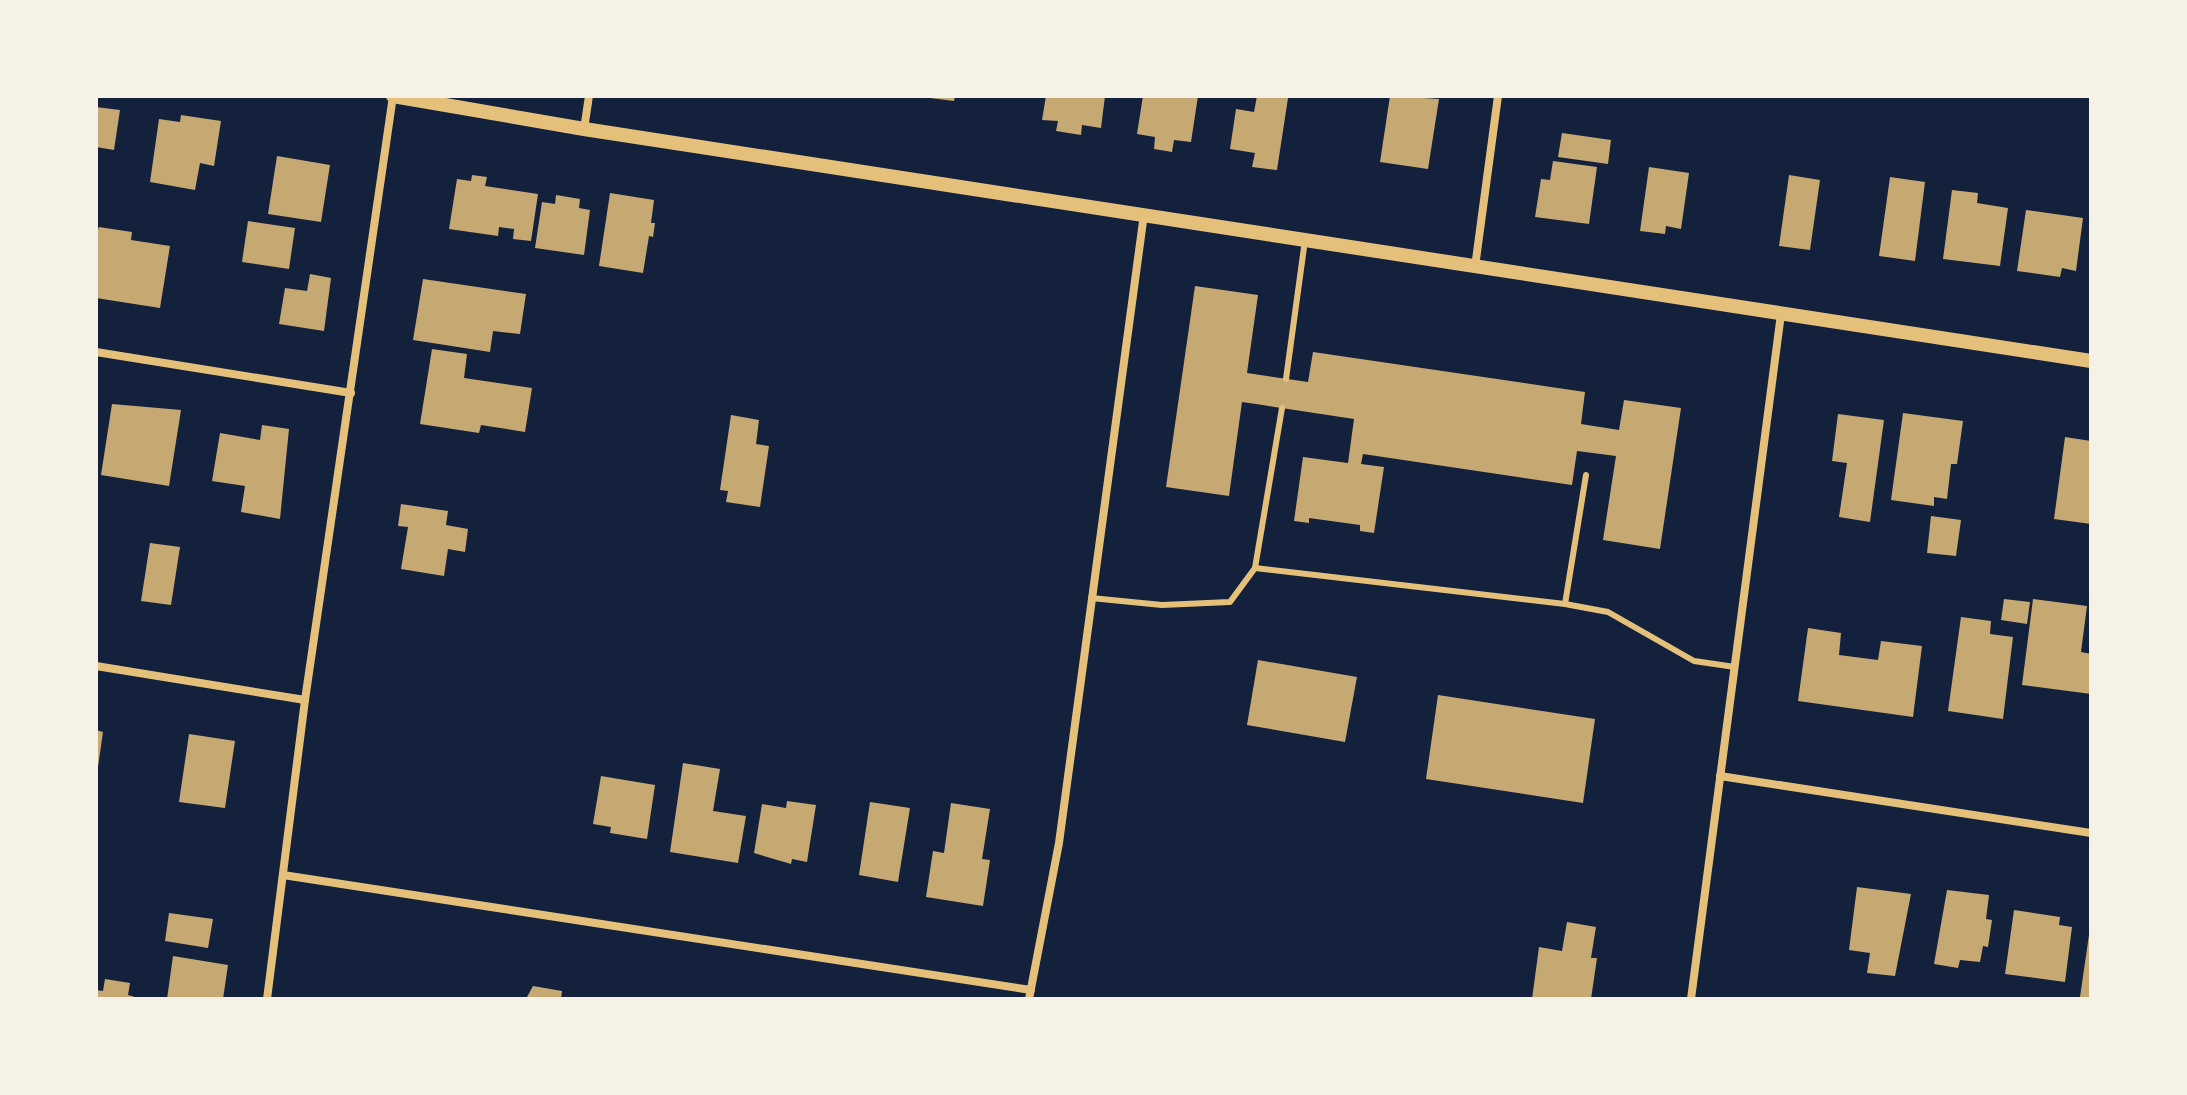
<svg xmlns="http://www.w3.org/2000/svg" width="2187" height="1095" font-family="'Asap Condensed',sans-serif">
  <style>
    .building { fill: #c6a872 }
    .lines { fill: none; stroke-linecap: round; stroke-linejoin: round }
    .service { stroke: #e5c07b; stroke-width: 6 }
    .minor { stroke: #e5c07b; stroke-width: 8 }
    .tertiary { stroke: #e5c07b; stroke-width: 14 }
  </style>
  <rect width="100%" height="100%" fill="#14213d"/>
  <!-- building -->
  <g class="building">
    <path d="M930 96H955L954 101 930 98Z"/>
    <path d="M1046 96H1105L1101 128 1082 125 1081 135 1056 131 1058 121 1042 120Z"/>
    <path d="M1143 96H1198L1191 142 1174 140 1172 152 1154 149 1155 137 1137 134Z"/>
    <path d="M1257 96 1288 98 1277 170 1252 167 1255 153 1230 149 1236 109 1254 112Z"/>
    <path d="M1390 96 1439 99 1428 169 1380 162Z"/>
    <path d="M96 107 120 110 114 150 96 147Z"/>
    <path d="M181 115 221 121 214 166 200 163 195 190 150 182 159 119 180 122Z"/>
    <path d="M1562 133 1611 140 1608 164 1558 157Z"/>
    <path d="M277 156 330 165 321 222 268 214Z"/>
    <path d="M1553 161 1597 167 1589 224 1535 217 1541 179 1550 180Z"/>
    <path d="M1649 167 1689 173 1681 229 1666 226 1665 234 1640 231Z"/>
    <path d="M472 175 487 177 485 186 538 194 531 241 513 239 514 229 499 227 498 236 449 229 457 179 471 181Z"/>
    <path d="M1789 175 1820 180 1810 250 1779 246Z"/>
    <path d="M1890 177 1925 182 1915 261 1879 256Z"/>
    <path d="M1952 190 1978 193 1977 203 2008 208 2000 266 1943 259Z"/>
    <path d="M610 193 654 200 651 223H655L653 237 649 236 643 273 599 266Z"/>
    <path d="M556 195 580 199 579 208 590 210 584 255 535 248 542 202 555 204Z"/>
    <path d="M2026 210 2083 218 2076 271 2062 268 2060 277 2017 271Z"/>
    <path d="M248 221 295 228 289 269 242 262Z"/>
    <path d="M99 227 132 232 131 240 170 246 160 308 96 298V235Z"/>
    <path d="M310 274 331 278 324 331 279 324 285 288 307 291Z"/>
    <path d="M423 279 526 294 520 334 493 331 490 352 413 340Z"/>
    <path d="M1195 286 1258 295 1247 373 1308 382 1313 352 1585 392 1581 424 1619 430 1624 400 1681 408 1660 549 1603 540 1616 456 1577 451 1572 485 1363 454 1361 464 1384 467 1374 533 1360 531V525L1309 518V523L1294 521 1303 457 1348 463 1354 419 1256 404 1242 402 1229 496 1166 487Z"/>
    <path d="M432 349 467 354 464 378 532 388 525 432 481 425 479 433 420 424Z"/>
    <path d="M112 404 181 410 169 486 101 475Z"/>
    <path d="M1903 413 1963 421 1957 464H1951L1947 499 1934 497V506L1891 500Z"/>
    <path d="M1838 414 1884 420 1870 522 1839 517 1847 463 1832 461Z"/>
    <path d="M731 415 759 420 756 444 769 446 760 507 726 502 728 491 720 490Z"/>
    <path d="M262 425 289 429 280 519 241 512 245 486 212 481 220 433 260 440Z"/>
    <path d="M2065 437 2091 441V524L2054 519Z"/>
    <path d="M401 504 448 511 446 525 468 529 465 552 448 549 444 576 401 569 408 527 398 526Z"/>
    <path d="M1931 516 1961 520 1956 556 1927 553Z"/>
    <path d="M150 543 180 547 171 605 141 601Z"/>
    <path d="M2004 599 2030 602 2027 624 2001 620Z"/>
    <path d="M2033 599 2087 606 2081 652 2091 654V694L2022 685Z"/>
    <path d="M1961 617 1991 621 1990 634 2013 637 2003 719 1948 711Z"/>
    <path d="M1808 628 1841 633 1839 655 1878 660 1881 641 1922 646 1913 717 1798 701Z"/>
    <path d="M1258 660 1357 677 1345 742 1247 725Z"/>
    <path d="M1438 695 1595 719 1583 803 1426 779Z"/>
    <path d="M96 730 103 732 98 767H96Z"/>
    <path d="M189 734 235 741 225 808 179 802Z"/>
    <path d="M683 763 720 769 713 811 746 816 738 863 670 852Z"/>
    <path d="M601 776 655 785 647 839 610 833 611 827 593 824Z"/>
    <path d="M787 801 816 805 807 862 792 859 791 864 754 853 762 804 786 808Z"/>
    <path d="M870 802 910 808 898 882 859 875Z"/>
    <path d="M951 803 990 809 982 859 990 860 983 906 926 897 933 851 944 853Z"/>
    <path d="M1857 887 1911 894 1895 976 1867 973 1870 953 1849 950Z"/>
    <path d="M1947 890 1989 895 1986 919 1992 920 1988 947 1983 946 1980 962 1960 960 1958 968 1934 964Z"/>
    <path d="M2014 910 2060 917 2059 925 2072 927 2065 982 2005 974Z"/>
    <path d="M169 913 213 919 208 948 165 941Z"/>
    <path d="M1567 922 1596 927 1591 958H1597L1591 999H1532L1539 947 1562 951Z"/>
    <path d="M2089 935H2091V999L2080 997Z"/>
    <path d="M173 956 228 965 223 999H167Z"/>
    <path d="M105 979 130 983 128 995 142 999H96V990L103 991Z"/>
    <path d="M533 986 562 991 561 999H526Z"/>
  </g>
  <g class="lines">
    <!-- service -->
    <g class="service">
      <path d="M1286 379 1305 240"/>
      <path d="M1255 568 1565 604 1608 612 1694 661 1735 667"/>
      <path d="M1091 598 1162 605 1230 602 1255 568 1282 408"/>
      <path d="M1565 604 1586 475"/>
    </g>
    <!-- minor -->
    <g class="minor">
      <path d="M584 129 589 96"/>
      <path d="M1475 267 1498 96"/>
      <path d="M96 352 351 393"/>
      <path d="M96 666 305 700"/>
      <path d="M1720 776 2091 833"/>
      <path d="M283 875 1031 990"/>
      <path d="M267 999 305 700 393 96"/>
      <path d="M1029 999 1059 843 1144 214"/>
      <path d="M1691 999 1781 314"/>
    </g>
    <!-- tertiary -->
    <path class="tertiary" d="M393 96 584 129 2091 361"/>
  </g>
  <!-- border -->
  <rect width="2187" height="1095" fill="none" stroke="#f6f1e7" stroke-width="196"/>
</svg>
